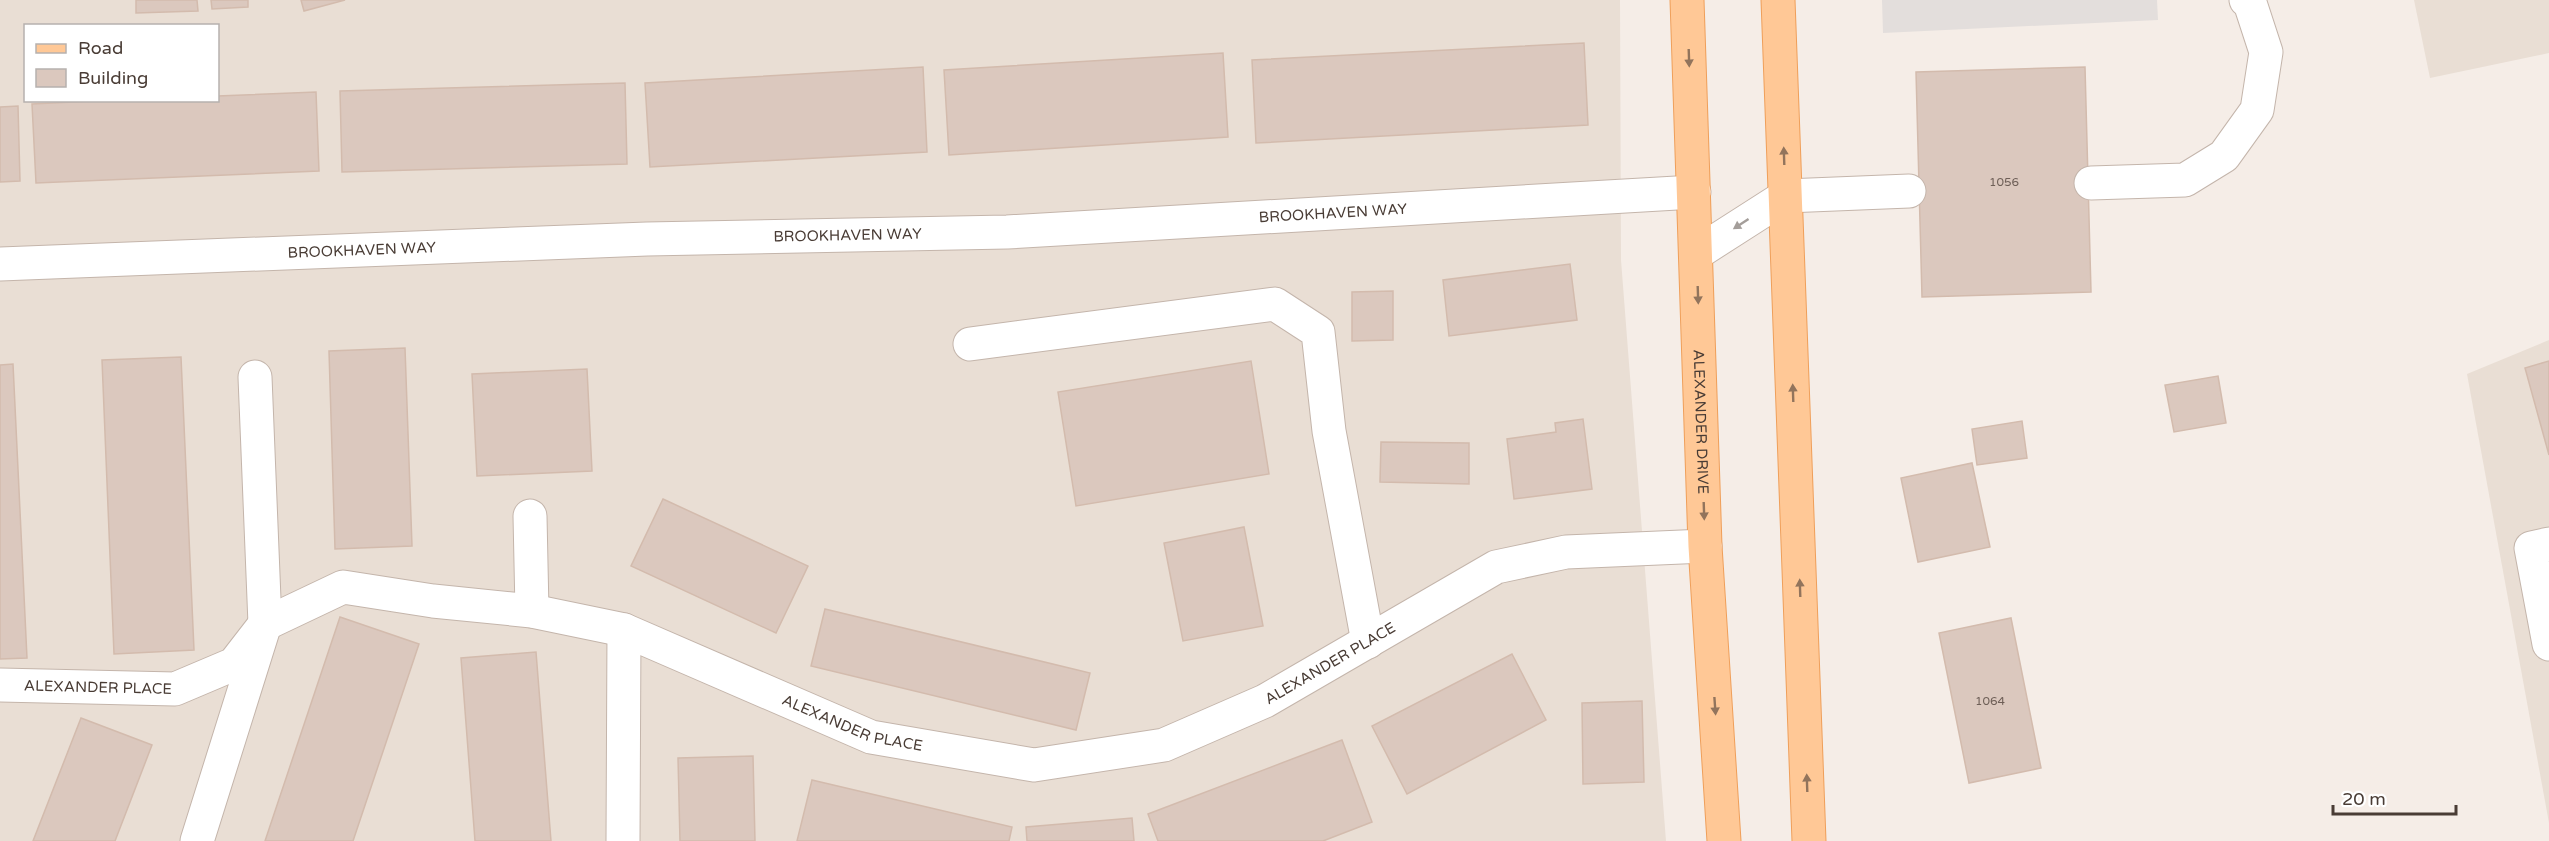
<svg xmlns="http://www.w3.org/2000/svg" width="2549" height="841" font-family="'Varela Round',sans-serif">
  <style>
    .residential { fill: #e9ded4; fill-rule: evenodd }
    .parking { fill: #e3dedc }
    .building { fill: #dbc8be; stroke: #d3bbad; stroke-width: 1.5 }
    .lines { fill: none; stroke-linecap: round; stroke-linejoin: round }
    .minor-casing { stroke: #c4b5ab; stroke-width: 35 }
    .major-casing { stroke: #ef9f5a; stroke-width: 35 }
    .minor { stroke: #fff; stroke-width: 33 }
    .major { stroke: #ffc896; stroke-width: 33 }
    .oneway { fill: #92745c }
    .oneway2 { fill: #a49e9a }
    .labels { text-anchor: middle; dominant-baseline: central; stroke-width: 4.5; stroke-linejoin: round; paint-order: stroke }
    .number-label { font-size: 12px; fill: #6e5f57 }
    .street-label { font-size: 15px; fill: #493c35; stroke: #fff }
  </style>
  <rect width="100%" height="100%" fill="#f5ede7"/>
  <!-- residential -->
  <g class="residential">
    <path d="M0 0H1620L1621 260 1666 841H0ZM26 26H218V100H26Z"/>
    <path d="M2414 0H2549V53L2430 78Z"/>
    <path d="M2549 340V823L2467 374Z"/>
  </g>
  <!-- parking -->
  <path class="parking" d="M1882 0H2157L2158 20 1883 33Z"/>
  <!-- building -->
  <g class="building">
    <path d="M136 0H197L198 11 136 13Z"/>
    <path d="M211 0H248V7L212 9Z"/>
    <path d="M301 0H345L304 11Z"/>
    <path d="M1584 43 1588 125 1256 143 1252 60Z"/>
    <path d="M1223 53 1228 137 949 155 944 70Z"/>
    <path d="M923 67 927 152 650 167 645 83Z"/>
    <path d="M2085 67 2091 292 1922 297 1916 72Z"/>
    <path d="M625 83 627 164 342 172 340 91Z"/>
    <path d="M316 92 319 171 36 183 32 104 115 100H218V96Z"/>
    <path d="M18 106 20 181 0 182V107Z"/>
    <path d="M1570 264 1577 320 1449 336 1443 280Z"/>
    <path d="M1393 291V340L1352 341V292Z"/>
    <path d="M405 348 412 546 335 549 329 351Z"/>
    <path d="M181 357 194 650 114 654 102 360Z"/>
    <path d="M1251 361 1269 474 1076 506 1058 392Z"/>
    <path d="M2549 361V455L2525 368Z"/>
    <path d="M13 364 27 658 0 659V365Z"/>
    <path d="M587 369 592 471 477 476 472 374Z"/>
    <path d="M2218 376 2226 423 2174 432 2165 385Z"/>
    <path d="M1583 419 1592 489 1514 499 1507 439 1556 432 1555 423Z"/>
    <path d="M2022 421 2027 458 1977 465 1972 429Z"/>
    <path d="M1381 442 1469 443V484L1380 482Z"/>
    <path d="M1972 463 1990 547 1918 562 1901 478Z"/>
    <path d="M663 499 808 566 776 633 631 566Z"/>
    <path d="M1244 527 1263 626 1183 641 1164 543Z"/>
    <path d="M825 609 1090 673 1076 730 811 666Z"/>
    <path d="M340 617 419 644 353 841H265Z"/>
    <path d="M2011 618 2041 768 1969 783 1939 633Z"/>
    <path d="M536 652 551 841H475L461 658Z"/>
    <path d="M1512 654 1546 720 1407 794 1372 726Z"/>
    <path d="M1642 701 1644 782 1583 784 1582 703Z"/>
    <path d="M81 718 152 745 115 841H33Z"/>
    <path d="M1342 740 1372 822 1323 841H1158L1148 814Z"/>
    <path d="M753 756 755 841H680L678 758Z"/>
    <path d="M812 780 1012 827 1009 841H797Z"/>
    <path d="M1132 818 1134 841H1027L1026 827Z"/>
  </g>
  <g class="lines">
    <defs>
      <g id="minor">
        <path d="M2091 183 2185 180 2224 156 2257 110 2266 52 2250 3 2246 0"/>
        <path d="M1697 253 1786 196 1909 191"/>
        <path id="s1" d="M0 264 647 239 1007 232 1694 192"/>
        <path d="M970 344 1275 304 1318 332 1329 431 1368 642"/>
        <path d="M530 516 532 611"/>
        <path d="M2549 544 2531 548 2549 644"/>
        <path id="s2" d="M0 685 175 689 234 664 265 624 343 587 433 601 532 611 624 630 871 737 1034 765 1164 745 1265 701 1496 567 1566 552 1705 546"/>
        <path d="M197 841 265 624 255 377"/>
        <path d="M623 841 624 630"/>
      </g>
      <g id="major">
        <path id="s3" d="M1687 0 1705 546 1724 841"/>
        <path d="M1778 0 1809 841"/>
      </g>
    </defs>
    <!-- minor casing -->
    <use href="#minor" class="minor-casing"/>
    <!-- major casing -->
    <use href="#major" class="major-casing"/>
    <!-- minor -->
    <use href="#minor" class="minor"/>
    <!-- major -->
    <use href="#major" class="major"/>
  </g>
  <!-- one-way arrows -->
  <defs><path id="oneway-solid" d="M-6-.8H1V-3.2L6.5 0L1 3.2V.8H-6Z" transform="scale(1.5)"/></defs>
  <g class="oneway">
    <use href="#oneway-solid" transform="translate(1689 58) rotate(88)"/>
    <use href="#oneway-solid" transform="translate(1784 156) rotate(-92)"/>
    <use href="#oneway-solid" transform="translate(1698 295) rotate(88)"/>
    <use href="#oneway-solid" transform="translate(1793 393) rotate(-92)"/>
    <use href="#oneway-solid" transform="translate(1704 511) rotate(88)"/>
    <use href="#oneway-solid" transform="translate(1800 588) rotate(-92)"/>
    <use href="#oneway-solid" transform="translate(1715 706) rotate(86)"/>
    <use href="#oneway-solid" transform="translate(1807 783) rotate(-92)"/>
  </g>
  <use class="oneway2" href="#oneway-solid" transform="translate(1741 224) rotate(147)"/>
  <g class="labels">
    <!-- number labels -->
    <g class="number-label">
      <text x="2004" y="182">1056</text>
      <text x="1990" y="701">1064</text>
    </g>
    <!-- street labels -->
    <g class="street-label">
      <text stroke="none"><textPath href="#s1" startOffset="1334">BROOKHAVEN WAY</textPath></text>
      <text stroke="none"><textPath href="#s1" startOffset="848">BROOKHAVEN WAY</textPath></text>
      <text stroke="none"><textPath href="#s1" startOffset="362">BROOKHAVEN WAY</textPath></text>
      <text stroke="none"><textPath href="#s3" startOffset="422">ALEXANDER DRIVE</textPath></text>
      <text stroke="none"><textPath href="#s2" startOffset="1412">ALEXANDER PLACE</textPath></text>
      <text stroke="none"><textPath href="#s2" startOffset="98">ALEXANDER PLACE</textPath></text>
      <text stroke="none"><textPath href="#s2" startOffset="908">ALEXANDER PLACE</textPath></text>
    </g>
  </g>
  <!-- legend -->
  <rect x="24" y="24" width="195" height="78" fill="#ffffff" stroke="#b6b1ae" stroke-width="1.5"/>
  <rect x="36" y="44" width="30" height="9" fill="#ffc896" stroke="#b6b1ae" stroke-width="1.5"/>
  <text x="78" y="54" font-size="18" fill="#493c35">Road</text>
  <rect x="36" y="69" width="30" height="18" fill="#dbc8be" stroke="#b6b1ae" stroke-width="1.5"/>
  <text x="78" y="84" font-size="18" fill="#493c35">Building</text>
  <!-- scale -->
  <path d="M2333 805v9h123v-9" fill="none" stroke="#493c35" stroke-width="3"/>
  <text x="2342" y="805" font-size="18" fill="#493c35" stroke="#ffffff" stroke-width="4.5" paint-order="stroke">20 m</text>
</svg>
